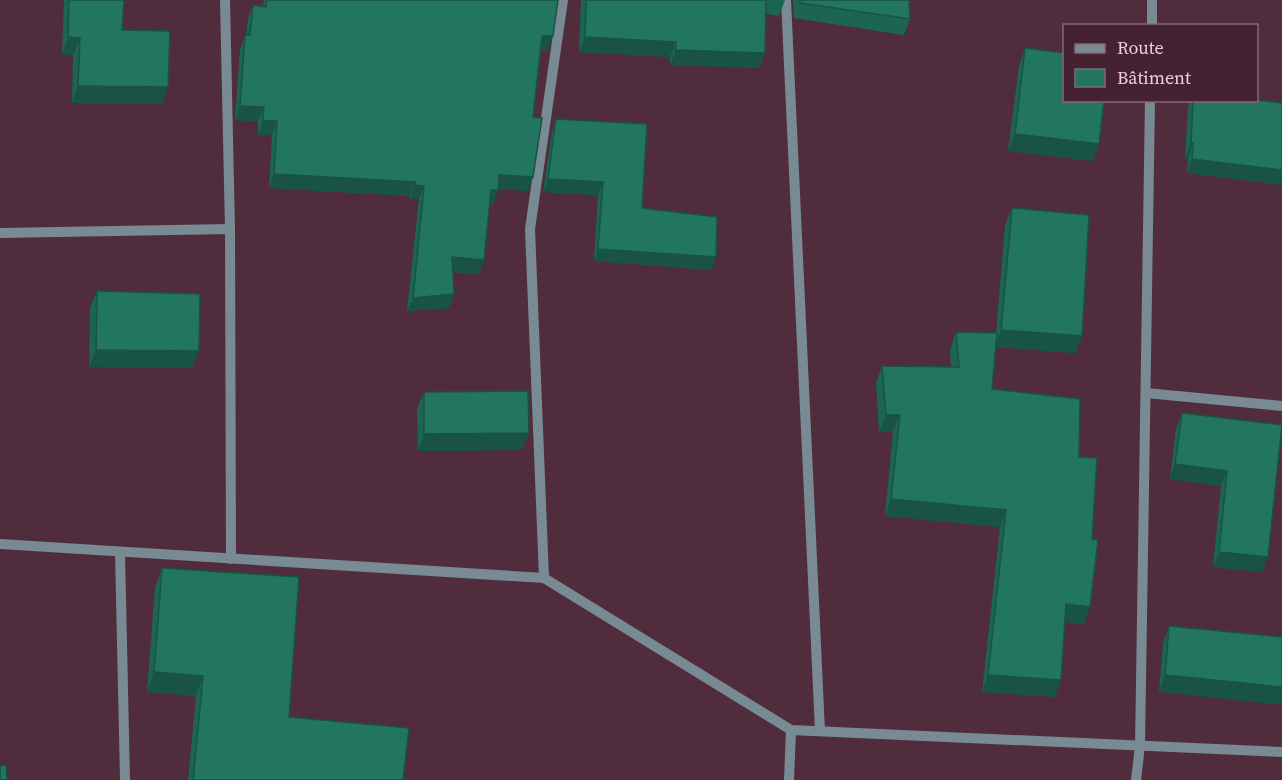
<svg xmlns="http://www.w3.org/2000/svg" width="1282" height="780" font-family="'Source Serif 4',serif">
  <style>
    .lines { fill: none; stroke-linecap: round; stroke-linejoin: round }
    .minor { stroke: #788b95; stroke-width: 10 }
    .wall { fill: #1d6553 }
    .shaded-wall { fill: #185343 }
    .building { fill: #227660; stroke: #185343; stroke-width: 1.5 }
  </style>
  <rect width="100%" height="100%" fill="#512c3d"/>
  <g class="lines">
    <!-- minor -->
    <g class="minor">
      <path d="M225 0 230 229 231 559"/>
      <path d="M786 0 820 731"/>
      <path d="M1152 26V0"/>
      <path d="M0 233 230 229"/>
      <path d="M1146 393 1282 406"/>
      <path d="M0 544 544 578 791 730 1282 752"/>
      <path d="M120 552 125 780"/>
      <path d="M544 578 530 229 563 0"/>
      <path d="M789 780 791 730"/>
      <path d="M1136 780 1140 746 1150 100"/>
    </g>
  </g>
  <!-- wall -->
  <g class="wall">
    <path d="M64 0H124L122 30 162 104 72 103 73 55H62Z"/>
    <path d="M264 0H558L548 50H541L533 117V177L528 191 498 189 493 204H489L479 274 453 272 454 294 449 308 407 311 419 199H410V196L269 188 272 135H258V121L235 120 240 49 246 35 248 19 253 5 263 6Z"/>
    <path d="M581 0H785L779 16 766 14 765 53 759 68 670 65V57L579 52Z"/>
    <path d="M793 0H909L910 19 904 35 794 18Z"/>
    <path d="M1025 48 1099 144 1093 161 1008 151 1019 66Z"/>
    <path d="M1190 100H1257L1282 103V185L1187 173 1188 158H1185L1188 108Z"/>
    <path d="M556 119 642 208 712 270 594 261 598 195 543 192 552 132Z"/>
    <path d="M1012 208 1082 336 1075 353 996 347 992 389 1079 457 1084 624 1065 622 1055 697 982 692 1000 527 885 516 893 432H879L876 383 882 366 951 367 950 350 956 332 996 333 1005 225Z"/>
    <path d="M97 291 192 368 89 367 90 308Z"/>
    <path d="M424 392 529 433 522 450 418 451 417 409Z"/>
    <path d="M1182 413 1282 425 1262 572 1213 567 1221 486 1170 479 1176 429Z"/>
    <path d="M162 568 289 717 403 780H188L196 696 147 692 155 588Z"/>
    <path d="M1169 626 1282 637 1159 692 1163 643Z"/>
  </g>
  <!-- shaded-wall -->
  <g class="shaded-wall">
    <path d="M542 36H553L548 50 537 49Z"/>
    <path d="M68 37 80 38 73 55H62Z"/>
    <path d="M585 37 676 42 670 57 579 52Z"/>
    <path d="M676 50 765 53 759 68 670 65Z"/>
    <path d="M78 86 168 87 162 104 72 103Z"/>
    <path d="M240 106 264 107 258 121 235 120Z"/>
    <path d="M263 121H277L272 135H258Z"/>
    <path d="M1015 134 1099 144 1093 161 1008 151Z"/>
    <path d="M1191 143H1193L1188 158H1185Z"/>
    <path d="M1192 159 1282 170V185L1187 173Z"/>
    <path d="M274 174 415 182 410 196 269 188Z"/>
    <path d="M499 175 533 177 528 191 494 189Z"/>
    <path d="M548 179 603 182 598 195 543 192Z"/>
    <path d="M415 185 424 186 419 199H410Z"/>
    <path d="M491 190H498L493 204H486Z"/>
    <path d="M598 249 716 257 712 270 594 261Z"/>
    <path d="M452 257 484 260 479 274 447 271Z"/>
    <path d="M454 294 449 308 407 311 413 298Z"/>
    <path d="M1001 330 1082 336 1075 353 995 347Z"/>
    <path d="M96 350 199 351 192 368 89 367Z"/>
    <path d="M886 415H900L893 432H879Z"/>
    <path d="M529 433 522 450 418 451 424 434Z"/>
    <path d="M1175 464 1227 471 1221 486 1170 479Z"/>
    <path d="M891 499 1006 510 1000 527 885 516Z"/>
    <path d="M1219 552 1268 557 1262 572 1213 567Z"/>
    <path d="M1066 604 1090 607 1084 624 1060 621Z"/>
    <path d="M154 672 203 676 196 696 147 692Z"/>
    <path d="M988 675 1061 680 1055 697 982 692Z"/>
    <path d="M1165 675 1282 687V705L1159 692Z"/>
  </g>
  <!-- building -->
  <g class="building">
    <path d="M69 0H124L122 30 170 31 168 87 78 86 80 38 68 37Z"/>
    <path d="M267 0H558L553 36H542L533 117 542 118 533 177 499 175 498 190H491L484 260 452 257 454 294 413 298 424 186 415 185V182L274 174 277 121H263L264 107 240 106 245 35H250L253 5 266 7Z"/>
    <path d="M586 0H766L765 53 676 50V42L585 37Z"/>
    <path d="M800 0H909L910 19 800 3Z"/>
    <path d="M1025 48 1065 53V100H1104L1099 144 1015 134Z"/>
    <path d="M1193 100H1257L1282 103V170L1192 159 1193 143H1191Z"/>
    <path d="M556 119 647 124 642 208 717 217 716 257 598 249 603 182 548 179Z"/>
    <path d="M1012 208 1089 215 1082 336 1001 330Z"/>
    <path d="M97 291 200 294 199 351 96 350Z"/>
    <path d="M956 332 997 333 992 389 1080 399 1079 457 1097 458 1092 539 1098 540 1090 607 1066 604 1061 680 988 675 1006 510 891 499 900 415H886L882 366 959 367Z"/>
    <path d="M528 391 529 433 424 434V392Z"/>
    <path d="M1182 413 1282 425 1268 557 1219 552 1227 471 1175 464Z"/>
    <path d="M162 568 299 577 289 717 409 728 403 780H193L203 676 154 672Z"/>
    <path d="M1169 626 1282 637V687L1165 675Z"/>
    <path d="M6 765 7 780H0V766Z"/>
  </g>
  <!-- legend -->
  <rect x="1063" y="24" width="195" height="78" fill="#452232" stroke="#866875" stroke-width="1.5"/>
  <rect x="1075" y="44" width="30" height="9" fill="#788b95" stroke="#866875" stroke-width="1.5"/>
  <text x="1117" y="54" font-size="18" fill="#e8d1da">Route</text>
  <rect x="1075" y="69" width="30" height="18" fill="#227660" stroke="#866875" stroke-width="1.5"/>
  <text x="1117" y="84" font-size="18" fill="#e8d1da">Bâtiment</text>
</svg>
